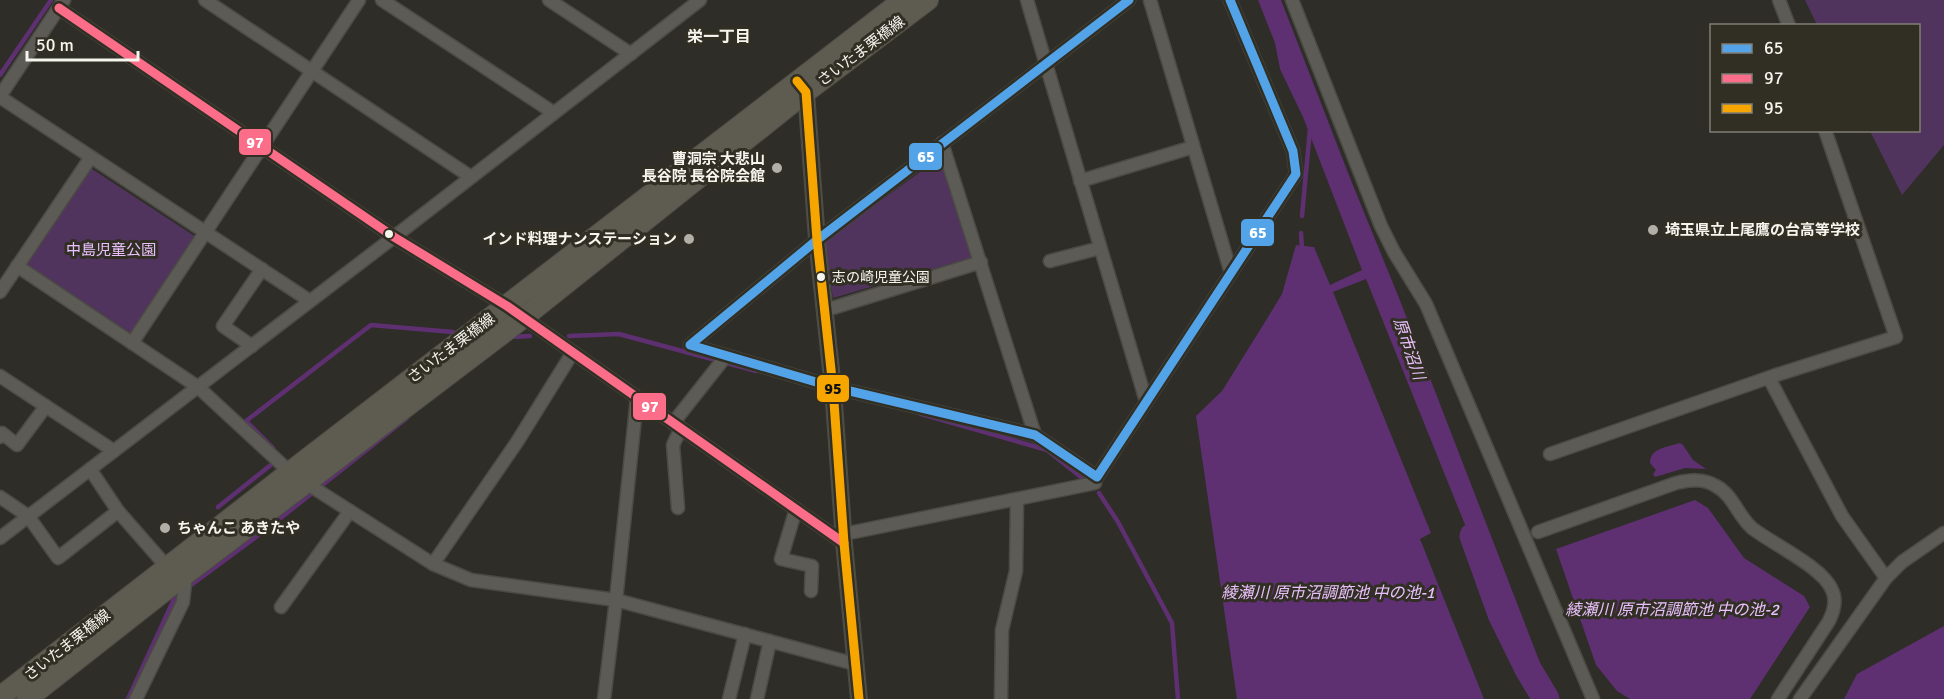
<svg xmlns="http://www.w3.org/2000/svg" width="1944" height="699" font-family="Signika,'Noto Sans JP',sans-serif">
  <style>
    .green { fill: #51345d }
    .water { fill: #5e3071 }
    .lines { fill: none; stroke-linecap: round; stroke-linejoin: round }
    .stream { stroke: #5e3071; stroke-width: 4.5 }
    .river { stroke: #5e3071; stroke-width: 27 }
    .minor-casing { stroke: #4b4a44; stroke-width: 15 }
    .tertiary-casing { stroke: #4b4a44; stroke-width: 18 }
    .primary-casing { stroke: #4b4a44; stroke-width: 22 }
    .minor { stroke: #5c5b56; stroke-width: 12 }
    .tertiary { stroke: #5c5b56; stroke-width: 15 }
    .primary { stroke: #5e5c51; stroke-width: 20 }
    .bus-1-casing { stroke: #312f24; stroke-width: 14 }
    .bus-2-casing { stroke: #312f24; stroke-width: 14 }
    .bus-3-casing { stroke: #312f24; stroke-width: 14 }
    .bus-1 { stroke: #53a3e8; stroke-width: 9 }
    .bus-2 { stroke: #fb6d88; stroke-width: 9 }
    .bus-3 { stroke: #f7a600; stroke-width: 9 }
    .poi-dot { fill: #b0afa8; stroke: #312f24; stroke-width: 2 }
    .bus-dot { fill: #f6f5ee; stroke: #312f24; stroke-width: 2 }
    .labels { text-anchor: middle; dominant-baseline: central; stroke-width: 6; stroke-linejoin: round; paint-order: stroke }
    .bus-label { font-size: 14px; fill: #f6f5ee; stroke: #312f24; text-anchor: start }
    .street-label { font-size: 15px; fill: #f6f5ee; stroke: #312f24 }
    .poi-label { font-size: 15px; font-weight: bold; fill: #f6f5ee; stroke: #312f24; text-anchor: end }
    .park-label { font-size: 15px; fill: #e9c0fd; stroke: #312f24 }
    .neighbourhood-label { font-size: 16px; font-weight: bold; fill: #f6f5ee; stroke: #312f24 }
    .water-label { font-size: 16px; font-style: italic; fill: #e9c0fd; stroke: #312f24 }
    .line-badge { stroke: #312f24; stroke-width: 2 }
    .badge-label { font-size: 16px; text-anchor: middle; font-weight: bold; fill: #fff }
    .pale-badge-label { font-size: 16px; text-anchor: middle; font-weight: bold; fill: #111 }
  </style>
  <rect width="100%" height="100%" fill="#2e2d27"/>
  <!-- green -->
  <g class="green">
    <path d="M1805 0H1944V145L1902 195 1870 131 1918 130V26L1817 25Z"/>
    <path d="M942 156 974 257 833 298 824 242Z"/>
    <path d="M89 167 196 237 132 334 26 264Z"/>
  </g>
  <!-- water -->
  <g class="water">
    <path d="M1258 0H1281L1350 178 1399 298 1554 699H1538L1525 661 1474 547 1366 279 1333 292 1431 533 1420 539 1484 699H1237L1196 416 1222 391 1268 317 1282 294 1296 245 1314 247 1330 285 1362 270 1303 117 1280 69 1275 43Z"/>
    <path d="M1680 443 1683 445 1693 460 1706 469 1685 468 1655 477 1653 474 1656 470 1650 463C1650 448 1667 447 1680 443Z"/>
    <path d="M1695 500 1708 508 1744 558 1804 596 1810 607 1750 699H1630L1617 691 1596 665 1556 549Z"/>
    <path d="M1944 626V699H1844L1857 674Z"/>
  </g>
  <g class="lines">
    <!-- stream -->
    <g class="stream">
      <path d="M0 75 51 0"/>
      <path d="M1302 216 1310 129"/>
      <path d="M1301 233 1302 249"/>
      <path d="M569 336 619 334 756 371"/>
      <path d="M511 337 530 336"/>
      <path d="M921 414 1047 450 1082 478"/>
      <path d="M273 448 246 421 371 325 453 332"/>
      <path d="M1099 493 1118 522 1172 623 1178 699"/>
      <path d="M218 507 277 460"/>
      <path d="M128 699 175 597 268 528 407 418"/>
    </g>
    <!-- river -->
    <path class="river" d="M1473 536 1501 614 1528 669 1546 699"/>
    <defs>
      <g id="minor">
        <path d="M205 0 471 177"/>
        <path d="M382 0 554 113"/>
        <path d="M549 0 631 54"/>
        <path d="M1027 0 1146 401"/>
        <path d="M1129 0 817 240 690 345 833 387 1035 435 1097 477 1296 174 1293 151 1230 0"/>
        <path d="M1150 0 1231 273"/>
        <path d="M1292 0 1381 226 1394 252 1426 304 1593 699"/>
        <path d="M1779 0 1789 26"/>
        <path d="M59 8 394 237 507 306 844 543"/>
        <path d="M0 96 64 0"/>
        <path d="M0 97 310 301"/>
        <path d="M942 143 1035 435"/>
        <path d="M1080 181 1193 147"/>
        <path d="M1050 261 1100 248"/>
        <path d="M17 266 198 387 290 472"/>
        <path d="M0 292 91 157"/>
        <path d="M826 310 981 262"/>
        <path d="M132 343 359 0"/>
        <path d="M252 346 223 326 262 269"/>
        <path d="M0 376 114 451"/>
        <path d="M1769 378 1842 516 1886 578"/>
        <path d="M673 423 726 356"/>
        <path d="M0 437 2 433 17 445 46 406"/>
        <path d="M1550 454 1776 375 1896 337 1825 130"/>
        <path d="M306 483 433 564 471 580 616 600 855 664"/>
        <path d="M0 497 28 516 58 558 118 511 90 469"/>
        <path d="M678 508 673 445 681 428"/>
        <path d="M796 509 781 559 812 566 811 591"/>
        <path d="M118 511 167 567"/>
        <path d="M1538 532 1676 483C1690 480 1703 478 1716 486 1733 495 1738 516 1752 528 1772 544 1823 567 1832 590 1837 600 1834 611 1829 621L1778 699"/>
        <path d="M844 534 1095 483"/>
        <path d="M0 538 394 237 700 0"/>
        <path d="M433 564 517 442 573 352"/>
        <path d="M281 607 350 511"/>
        <path d="M136 699 183 602 186 574"/>
        <path d="M604 699 616 600 637 398"/>
        <path d="M729 699 745 634"/>
        <path d="M757 699 770 641"/>
        <path d="M1001 699 1002 630 1016 571 1017 499"/>
        <path d="M1800 699 1886 578 1902 562 1944 533"/>
      </g>
      <path id="tertiary" d="M800 86 806 92 817 240 833 388 844 543 859 699"/>
      <g id="primary">
        <path d="M0 697 290 472 903 0"/>
        <path d="M27 699 186 574 523 318 806 92 928 0"/>
      </g>
    </defs>
    <!-- minor casing -->
    <use href="#minor" class="minor-casing"/>
    <!-- tertiary casing -->
    <use href="#tertiary" class="tertiary-casing"/>
    <!-- primary casing -->
    <use href="#primary" class="primary-casing"/>
    <!-- minor -->
    <use href="#minor" class="minor"/>
    <!-- tertiary -->
    <use href="#tertiary" class="tertiary"/>
    <!-- primary -->
    <use href="#primary" class="primary"/>
    <defs>
      <path id="bus-1" d="M1129 0 817 240 690 345 833 387 1035 435 1097 477 1296 174 1293 151 1230 0"/>
      <path id="bus-2" d="M59 8 394 237 507 306 844 543"/>
      <path id="bus-3" d="M797 81 806 92 817 240 833 388 844 543 859 699"/>
    </defs>
    <!-- bus-1 casing -->
    <use href="#bus-1" class="bus-1-casing"/>
    <!-- bus-2 casing -->
    <use href="#bus-2" class="bus-2-casing"/>
    <!-- bus-3 casing -->
    <use href="#bus-3" class="bus-3-casing"/>
    <!-- bus-1 -->
    <use href="#bus-1" class="bus-1"/>
    <!-- bus-2 -->
    <use href="#bus-2" class="bus-2"/>
    <!-- bus-3 -->
    <use href="#bus-3" class="bus-3"/>
  </g>
  <!-- markers -->
  <g class="poi-dot">
    <circle cx="777" cy="168" r="6"/>
    <circle cx="1653" cy="230" r="6"/>
    <circle cx="689" cy="239" r="6"/>
    <circle cx="165" cy="528" r="6"/>
  </g>
  <g class="bus-dot">
    <circle cx="389" cy="234" r="5"/>
    <circle cx="821" cy="277" r="5"/>
  </g>
  <g class="labels">
    <!-- bus labels -->
    <g class="bus-label">
      <text x="832" y="277">志の崎児童公園</text>
    </g>
    <!-- street labels -->
    <g class="street-label">
      <text transform="translate(861 51) rotate(-37)">さいたま栗橋線</text>
      <text transform="translate(451 348) rotate(-37)">さいたま栗橋線</text>
      <text transform="translate(67 645) rotate(-38)">さいたま栗橋線</text>
    </g>
    <!-- poi labels -->
    <g class="poi-label">
      <text x="765" y="159">曹洞宗 大悲山<tspan x="765" dy="17">長谷院 長谷院会館</tspan></text>
      <text x="1665" y="230" text-anchor="start">埼玉県立上尾鷹の台高等学校</text>
      <text x="677" y="239">インド料理ナンステーション</text>
      <text x="177" y="528" text-anchor="start">ちゃんこ あきたや</text>
    </g>
    <!-- park labels -->
    <g class="park-label">
      <text x="111" y="250">中島児童公園</text>
    </g>
    <!-- neighbourhood labels -->
    <g class="neighbourhood-label">
      <text x="719" y="37">栄一丁目</text>
    </g>
    <!-- water labels -->
    <g class="water-label">
      <text transform="translate(1409 349) rotate(71)">原市沼川</text>
      <text x="1328" y="593">綾瀬川 原市沼調節池 中の池-1</text>
      <text x="1672" y="610">綾瀬川 原市沼調節池 中の池-2</text>
    </g>
  </g>
  <g class="line-badge">
    <rect x="238" y="128" width="34" height="28" rx="6" fill="#fb6d88"/>
    <rect x="908" y="142" width="35" height="29" rx="6" fill="#53a3e8"/>
    <rect x="1240" y="218" width="35" height="29" rx="6" fill="#53a3e8"/>
    <rect x="816" y="374" width="34" height="29" rx="6" fill="#f7a600"/>
    <rect x="632" y="392" width="35" height="29" rx="6" fill="#fb6d88"/>
  </g>
  <g class="badge-label">
    <text x="255" y="148">97</text>
    <text x="926" y="162">65</text>
    <text x="1258" y="238">65</text>
    <text x="650" y="412">97</text>
  </g>
  <g class="pale-badge-label">
    <text x="833" y="394">95</text>
  </g>
  <!-- legend -->
  <rect x="1710" y="24" width="210" height="108" fill="#312f24" stroke="#807e75" stroke-width="1.5"/>
  <rect x="1722" y="44" width="30" height="9" fill="#53a3e8" stroke="#807e75" stroke-width="1.5"/>
  <text x="1764" y="54" font-size="18" fill="#f6f5ee">65</text>
  <rect x="1722" y="74" width="30" height="9" fill="#fb6d88" stroke="#807e75" stroke-width="1.5"/>
  <text x="1764" y="84" font-size="18" fill="#f6f5ee">97</text>
  <rect x="1722" y="104" width="30" height="9" fill="#f7a600" stroke="#807e75" stroke-width="1.5"/>
  <text x="1764" y="114" font-size="18" fill="#f6f5ee">95</text>
  <!-- scale -->
  <path d="M27 51v9h111v-9" fill="none" stroke="#f6f5ee" stroke-width="3"/>
  <text x="36" y="51" font-size="18" fill="#f6f5ee" stroke="#312f24" stroke-width="4.5" paint-order="stroke">50 m</text>
</svg>
